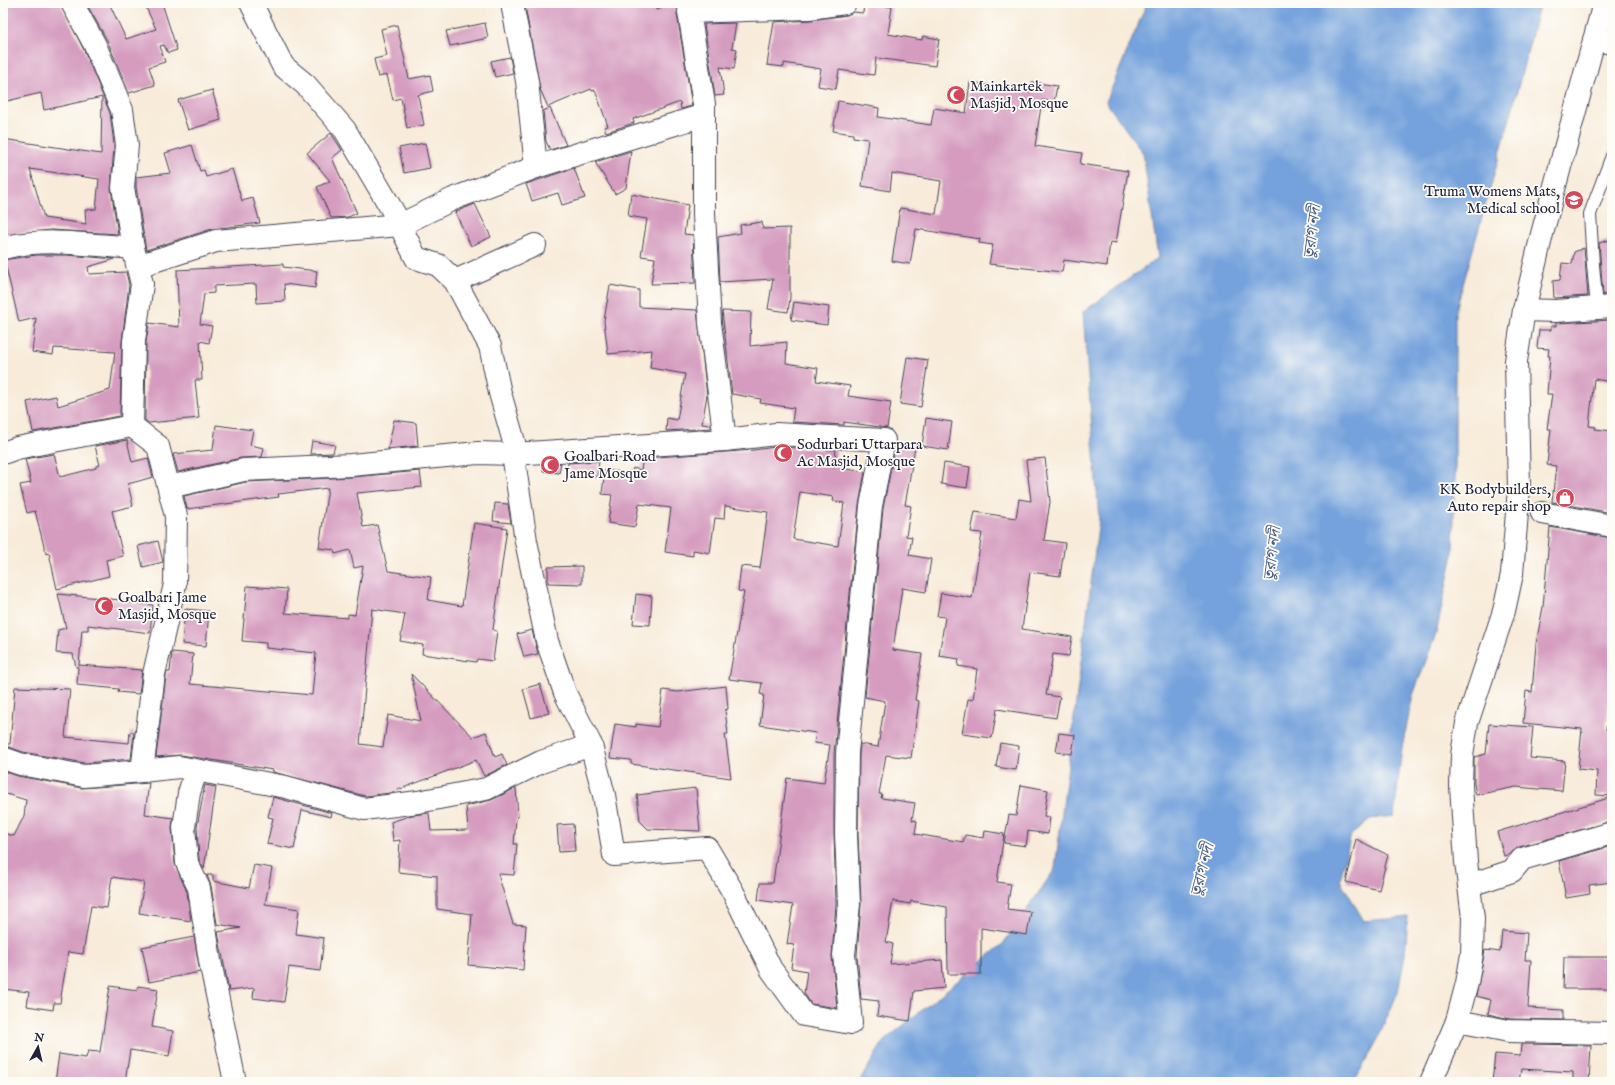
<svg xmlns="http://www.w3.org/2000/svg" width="1615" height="1085" font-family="'IM FELL English','Noto Serif Bengali',serif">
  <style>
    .water { fill: #74a2dc; stroke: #4b628c }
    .building { fill: #d59cc0; fill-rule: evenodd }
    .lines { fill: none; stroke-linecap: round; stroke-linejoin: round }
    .service-casing { stroke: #424053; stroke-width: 14 }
    .minor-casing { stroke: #424053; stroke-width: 24 }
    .trunk-casing { stroke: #424053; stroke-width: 24 }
    .service { stroke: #fff; stroke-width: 12 }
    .minor { stroke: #fff; stroke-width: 22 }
    .trunk { stroke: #fff; stroke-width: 22 }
    .labels { text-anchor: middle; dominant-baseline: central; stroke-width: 3.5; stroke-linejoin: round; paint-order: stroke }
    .poi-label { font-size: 15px; fill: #22223b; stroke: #fdfcf7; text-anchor: start }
    .water-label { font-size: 16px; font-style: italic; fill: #475c83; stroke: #fdfcf7 }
  </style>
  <rect width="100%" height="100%" fill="#fdfcf7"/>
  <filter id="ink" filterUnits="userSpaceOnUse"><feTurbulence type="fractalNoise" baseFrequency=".025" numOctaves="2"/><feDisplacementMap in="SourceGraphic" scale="8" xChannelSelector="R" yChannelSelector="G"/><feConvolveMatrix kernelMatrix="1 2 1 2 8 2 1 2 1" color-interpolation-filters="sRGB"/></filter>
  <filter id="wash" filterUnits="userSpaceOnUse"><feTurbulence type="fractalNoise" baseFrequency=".012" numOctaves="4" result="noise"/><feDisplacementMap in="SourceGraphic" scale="16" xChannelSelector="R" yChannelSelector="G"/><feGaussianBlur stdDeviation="0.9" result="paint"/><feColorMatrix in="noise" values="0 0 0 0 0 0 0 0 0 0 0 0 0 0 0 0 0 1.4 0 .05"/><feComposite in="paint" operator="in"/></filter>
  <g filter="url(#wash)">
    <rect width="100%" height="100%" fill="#f8ebd9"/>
    <!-- water -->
    <path class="water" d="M1147 3H1540L1510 118 1455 313V475L1453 554 1436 634 1413 695 1402 748 1394 816 1370 819 1351 835 1340 880 1364 921 1408 917 1405 955 1398 992 1378 1039 1354 1082H859L884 1041 1003 944 1055 869 1099 519 1083 312 1158 258 1143 153 1106 102Z"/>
    <g id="blocks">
      <!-- building -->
      <g class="building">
        <path d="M3 3H60L84 50 110 113 114 145 111 189 118 234 51 230 3 235V139L101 154 102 97 44 110 41 93 3 102ZM30 169 99 179 96 209 85 210 86 224 44 218Z"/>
        <path d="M86 3H109L126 39 156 29 144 3H162L177 50 168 53 164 45 160 46 165 62 149 67 155 85 129 93 107 40Z"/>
        <path d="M532 3H635L636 7 655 3 656 10 679 5 677 14 692 106 681 109 680 102 633 119 634 123 606 132 604 127 608 126 595 90 592 91 591 89 548 107 540 89 525 6Z"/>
        <path d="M864 3 892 7 888 34 922 40 923 36 939 39 935 66 876 58 874 75 839 70 836 89 818 86 821 69 784 63V67L767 65 774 22 811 20 847 15 853 12 863 13Z"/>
        <path d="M485 23 488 38 450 46 446 31Z"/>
        <path d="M736 23 732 48 737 49 734 69 720 67 724 95 715 96 704 24Z"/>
        <path d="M397 25 409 79 430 75 433 91 418 95 424 125 407 128 401 98 393 100 387 75 378 77 374 59 387 56 381 29Z"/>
        <path d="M510 57 513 73 495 77 491 61Z"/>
        <path d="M970 82 1031 92 1032 82 1057 86 1054 102 1042 100 1035 146 1082 153 1080 164 1128 171 1116 243 1110 242 1107 266 1064 260 1062 272 989 264 993 245 979 243 980 239 916 229 910 264 892 261 900 208 936 214 941 181 892 173 890 191 862 186 868 139 853 137V134L833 131 838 101 879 108 878 117 931 125 934 108 966 113Z"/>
        <path d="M212 90 221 120 188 130 178 100Z"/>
        <path d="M550 108 566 145 550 150 546 141 543 111Z"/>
        <path d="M331 133 342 150 332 158 357 213 348 217 331 218 317 187 330 181 307 153Z"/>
        <path d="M425 143 430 168 404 173 399 148Z"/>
        <path d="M192 145 200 171 204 170 206 177 232 169 242 201 253 198 260 223 212 229 146 250 136 187V177L171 173 165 153Z"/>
        <path d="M631 151 626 188 615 194 595 162Z"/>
        <path d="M574 168 585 198 562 205 558 193 532 201 526 184Z"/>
        <path d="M631 194 688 205 684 234 693 235 695 283 651 284 655 258 641 256 647 219 628 216Z"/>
        <path d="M475 204 491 237 471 246 455 212Z"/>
        <path d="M762 222 763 229 790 228V298L788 312 768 309 773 279 720 282 718 237 741 233 740 225Z"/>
        <path d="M1612 239V295H1603L1599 243Z"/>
        <path d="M1584 248 1588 296 1554 298 1553 281 1560 280 1562 263 1572 264 1574 252Z"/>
        <path d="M36 255H67L115 259 88 267 89 274 126 272 129 285 122 341 120 416 33 432 27 402 56 396 58 406 110 390 115 352 54 348 53 355 32 352 36 318 19 322 6 267 3 268V260Z"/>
        <path d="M283 264V267L317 271 315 288 284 284 285 301 257 303 256 284 214 286V293L204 294 200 324 212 326 209 343 200 341 202 380H195L199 418 149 423 145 420 146 342 149 323 179 327 177 270Z"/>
        <path d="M610 285 639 290V307L697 310 707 395 702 424 710 425 711 428 666 431 667 418 677 420 685 374 650 368 652 350 608 354 604 321Z"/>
        <path d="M794 302 829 307 827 325 791 320Z"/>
        <path d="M722 311 751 312 750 346 787 342 786 363 818 368 816 381 850 386 848 396 891 402 887 428 844 422V425L792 422 794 408 760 403 761 399 732 394Z"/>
        <path d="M1612 320V382L1594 379 1589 426 1596 427 1595 429 1612 431V513L1552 502 1556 466 1547 465 1551 429H1547L1552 394H1547L1550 356H1548L1549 349 1537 348 1539 330H1551V326H1556V323Z"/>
        <path d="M907 357 928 360 921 407 900 404Z"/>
        <path d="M926 418 952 422 948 450 922 446Z"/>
        <path d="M394 420 416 423 418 446 388 449Z"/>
        <path d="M216 425 253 430 250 445 264 448 262 457 241 458 178 472 173 454 213 450Z"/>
        <path d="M127 440 132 462 148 458 153 477 128 484 133 506 112 511 123 556 106 560 109 576 57 589 49 553 46 554 35 511 27 513 20 485 31 483 25 459 54 454 60 477 96 468V466L100 465 95 446Z"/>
        <path d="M312 441 335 445 333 453 310 454Z"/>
        <path d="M896 444 915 447 905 505 911 506 906 536 912 537 909 555 931 559 926 592 902 588 893 650 922 654 915 700 919 701 911 758 886 755 879 794H882L881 798 915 803 912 820 917 821 915 834 963 842 965 835 984 838 985 831 1004 834 997 882 1011 884 1007 909 1031 912 1027 935 981 928V974H948L947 907 911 901 910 904 893 901 886 942 893 944 890 964 942 960 944 988 914 991 910 1021 877 1016 879 1001 861 999 857 955 861 904 858 834 859 754 860 744 878 747 885 701 865 697 883 508Z"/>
        <path d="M776 447 836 450 834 467 865 472 859 505 834 753V834L836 904 832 956 837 1008 811 1004 804 993 807 971 791 968 794 945 787 944 793 905 758 900 760 883H773L787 778 824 783 830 745 814 743 816 733 760 725 764 695 760 694 762 683 729 679 744 592 738 591 741 566 760 568 768 512 725 506 724 519 715 518 710 553 693 550V556L665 552 671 508 639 504 635 527 608 523 612 495 602 494 605 470 632 473 633 468 641 470 643 458 754 450ZM800 492 834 497 833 501 844 503 838 546 793 539Z"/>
        <path d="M1045 458 1050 502 1044 540 1065 543 1060 576 1030 572 1022 629 1072 637 1069 656 1053 654 1046 695 1060 697 1056 718 997 709 992 738 962 734 968 699 973 700 977 669 958 666 959 659 939 656 945 617 937 616 941 593 972 598 982 533 971 532 975 512 1016 518 1019 499 1031 501 1026 460Z"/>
        <path d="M599 461 597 477 566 473 568 463Z"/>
        <path d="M561 463 559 473 543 471 544 464Z"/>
        <path d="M944 463 970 467 967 488 941 484Z"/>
        <path d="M420 471 422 487 357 493 363 527 377 525 388 571 431 577 428 600 462 606 474 523 507 528 493 630 497 631 493 661 477 659 476 662 422 654 423 645 400 641 405 614 372 609 360 744 383 747 388 715 421 721 411 674 473 737 486 732 495 757 502 754 507 765 484 776 476 760 390 793 365 796 273 772V770L181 755 156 757 166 676 167 672H170L172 652 193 654 190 684 312 695 316 653 266 648V643L242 641 247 586 287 589 285 613 348 618V614L355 615 363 566 354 568 350 550 335 554 334 550 319 548 328 488 278 494 279 497 187 509 184 496 246 482 352 477Z"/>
        <path d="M495 503 508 504 511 523 493 521Z"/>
        <path d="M1550 527 1612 538V637L1610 652H1612V692H1610L1606 730H1612V796L1596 795 1597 771 1578 769 1582 729 1523 723 1526 691 1532 692 1536 644 1543 607Z"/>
        <path d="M158 541 163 562 143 567 138 546Z"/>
        <path d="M582 566V584L548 583V567Z"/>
        <path d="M58 594 131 601 130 603 153 605 150 633 88 625V630H82L79 665 142 670 139 694 118 692 119 689 77 685 78 667H76L73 654 56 653 58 630 66 628Z"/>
        <path d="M636 594 652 596 650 625 633 624Z"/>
        <path d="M185 609 209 611 206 646 182 644Z"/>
        <path d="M532 630 538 654 524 657 517 634Z"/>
        <path d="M540 684 549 713 531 718 523 689Z"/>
        <path d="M726 686 728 709 725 710 728 734H725L731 778 631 764V760L610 758 615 724 636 727V724L658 727 663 690 678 692Z"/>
        <path d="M15 687 70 689 65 737 129 743 130 732H134L131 759 85 763 23 752 6 746V744H10Z"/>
        <path d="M1489 724 1533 727 1530 758 1565 761 1562 791 1516 787 1476 795 1474 783V757L1486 754Z"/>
        <path d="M1059 733 1075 735 1072 754 1056 752Z"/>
        <path d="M1000 743 1019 746 1016 770 996 767Z"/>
        <path d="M3 771 18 776 82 788 149 783 145 814 173 818 172 828 175 864 187 892 191 921 139 913 144 882 112 877 107 908 91 906 83 954 68 952 60 1003H54L53 1010 27 1006 29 992 3 989V833L14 836 24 816 26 800 3 793Z"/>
        <path d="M205 785 216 787 204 869 199 860 197 827Z"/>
        <path d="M1021 785 1048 790 1044 816 1050 817 1048 834 1028 831 1026 846 1004 843 1009 815 1016 816Z"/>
        <path d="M516 788 518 817 516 819 514 844H517L514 875 498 874 513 924 526 925 523 970 468 965 472 914 437 909V876L398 872 400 840 393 841 391 822 412 815 429 813 431 831 468 830 466 806 491 800Z"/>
        <path d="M696 788 700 831 648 829 640 821 637 795Z"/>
        <path d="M273 797 332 813 331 817 302 810 294 849 267 844 273 818 268 817Z"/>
        <path d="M1612 797V821L1519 847 1510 854 1504 856 1497 832Z"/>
        <path d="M573 824 575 851 559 852 557 825Z"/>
        <path d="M1356 839 1388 855 1379 890 1346 882Z"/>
        <path d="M1612 846V882L1589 885 1590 894 1566 898 1559 861Z"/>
        <path d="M254 865 272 868 265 904 299 909 296 934 324 938 320 971 289 967 284 1002 253 998 254 988 229 991 218 932 241 928 217 924 211 886 207 875H213V881L249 888Z"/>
        <path d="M1502 931 1527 933 1525 960H1531L1528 1008 1563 1010V1020L1510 1019 1488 1014 1491 1000 1476 996 1485 950 1500 952Z"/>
        <path d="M194 937 200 972 149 982 142 947Z"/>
        <path d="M1564 957H1612V989H1563Z"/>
        <path d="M110 986 137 990 138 986 158 989 152 1027 173 1031 169 1056 130 1050 125 1082H55L59 1054 86 1058 88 1051 100 1052Z"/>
        <path d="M1521 1044 1591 1045 1589 1082H1573V1072L1521 1069 1519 1082H1492L1495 1054 1520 1056Z"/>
      </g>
    </g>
  </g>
  <g filter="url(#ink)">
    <use href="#blocks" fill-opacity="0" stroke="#424053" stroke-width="1"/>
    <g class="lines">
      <defs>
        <path id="service" d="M1597 307 1593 265 1590 214 1612 156"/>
        <g id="minor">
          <path d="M72 3 95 45 122 110 127 145 123 187 133 248"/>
          <path d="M513 9 527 81 536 167"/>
          <path d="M1594 40 1612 43"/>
          <path d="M3 248C45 237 91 245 133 248L142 284 134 341 132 426"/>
          <path d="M138 266 216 241 400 225 453 199 536 167 704 115"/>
          <path d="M455 281 535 245"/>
          <path d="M1524 310 1555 311 1612 307"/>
          <path d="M776 434 884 440 871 506 847 753 846 834 849 904 844 955 851 1023 804 1015 771 969 733 892 707 848 614 855 604 795 591 745 565 693 547 641 526 541 513 454 725 440Z"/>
          <path d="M725 440 710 323 704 214V104L689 12 809 8 845 3"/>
          <path d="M3 453 17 448 132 426 158 446 176 516 175 584 154 674 142 771 84 776 20 764 3 758"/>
          <path d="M169 487 244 470 351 465 478 453 513 454 514 442 500 393 490 346 455 281 438 265 416 258 394 213 345 130 306 85 283 66 251 3"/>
          <path d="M1542 513 1612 526"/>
          <path d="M142 771 179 767 286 787 364 809 418 802 486 789 541 762 591 745"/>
          <path d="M196 771 189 793 184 827 187 863 199 888 210 961 235 1082"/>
          <path d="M1470 885 1512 871 1522 859 1612 833"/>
          <path d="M1457 1021 1509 1031 1612 1033"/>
        </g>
        <path id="trunk" d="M1431 1082 1457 1021 1467 983 1472 954 1473 918 1466 862 1461 786 1462 755 1467 723 1504 611 1512 574 1519 488 1516 361 1524 310 1542 234 1604 3"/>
      </defs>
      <!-- service casing -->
      <use href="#service" class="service-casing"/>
      <!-- minor casing -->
      <use href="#minor" class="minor-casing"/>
      <!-- trunk casing -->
      <use href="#trunk" class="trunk-casing"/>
      <!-- service -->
      <use href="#service" class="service"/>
      <!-- minor -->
      <use href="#minor" class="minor"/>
      <!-- trunk -->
      <use href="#trunk" class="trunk"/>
    </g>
  </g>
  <!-- icons -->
  <defs>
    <symbol id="mosque-disc" viewBox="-11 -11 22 22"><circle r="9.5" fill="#d1495b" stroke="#fdfcf7"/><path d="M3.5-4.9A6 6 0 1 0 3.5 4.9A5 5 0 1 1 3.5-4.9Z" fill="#fff"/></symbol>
    <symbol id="school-disc" viewBox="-11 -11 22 22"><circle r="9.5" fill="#d1495b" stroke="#fdfcf7"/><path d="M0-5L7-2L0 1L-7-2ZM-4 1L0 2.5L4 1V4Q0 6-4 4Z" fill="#fff"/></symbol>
    <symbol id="shop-disc" viewBox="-11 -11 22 22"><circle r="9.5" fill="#d1495b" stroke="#fdfcf7"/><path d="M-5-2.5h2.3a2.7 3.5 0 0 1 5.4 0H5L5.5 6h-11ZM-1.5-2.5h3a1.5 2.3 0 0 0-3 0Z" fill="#fff"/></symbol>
  </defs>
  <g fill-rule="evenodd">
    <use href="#mosque-disc" x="945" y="84" width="22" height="22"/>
    <use href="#school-disc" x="1563" y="189" width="22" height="22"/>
    <use href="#mosque-disc" x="772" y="442" width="22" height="22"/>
    <use href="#mosque-disc" x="539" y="454" width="22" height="22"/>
    <use href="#shop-disc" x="1554" y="487" width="22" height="22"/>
    <use href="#mosque-disc" x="93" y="595" width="22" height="22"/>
  </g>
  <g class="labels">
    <!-- poi labels -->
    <g class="poi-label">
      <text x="970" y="86">Mainkartek<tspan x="970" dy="17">Masjid, Mosque</tspan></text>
      <text x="1560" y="191" text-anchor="end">Truma Womens Mats,<tspan x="1560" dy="17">Medical school</tspan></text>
      <text x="797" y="444">Sodurbari Uttarpara<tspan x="797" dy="17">Ac Masjid, Mosque</tspan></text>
      <text x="564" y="456">Goalbari Road<tspan x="564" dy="17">Jame Mosque</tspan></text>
      <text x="1551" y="489" text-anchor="end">KK Bodybuilders,<tspan x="1551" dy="17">Auto repair shop</tspan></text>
      <text x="118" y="597">Goalbari Jame<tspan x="118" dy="17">Masjid, Mosque</tspan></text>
    </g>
    <!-- water labels -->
    <g class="water-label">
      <text transform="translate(1313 232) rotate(-83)">তুরাগ নদী</text>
      <text transform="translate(1273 554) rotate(-83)">তুরাগ নদী</text>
      <text transform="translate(1203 870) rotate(-76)">তুরাগ নদী</text>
    </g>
  </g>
  <!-- margin -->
  <rect width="1615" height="1085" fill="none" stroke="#fdfcf7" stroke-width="16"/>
  <!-- north arrow -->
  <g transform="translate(38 1047) rotate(8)" stroke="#fdfcf7" stroke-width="3" paint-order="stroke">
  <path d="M0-3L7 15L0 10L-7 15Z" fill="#22223b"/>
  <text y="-6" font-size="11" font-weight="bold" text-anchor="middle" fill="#22223b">N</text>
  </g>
</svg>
